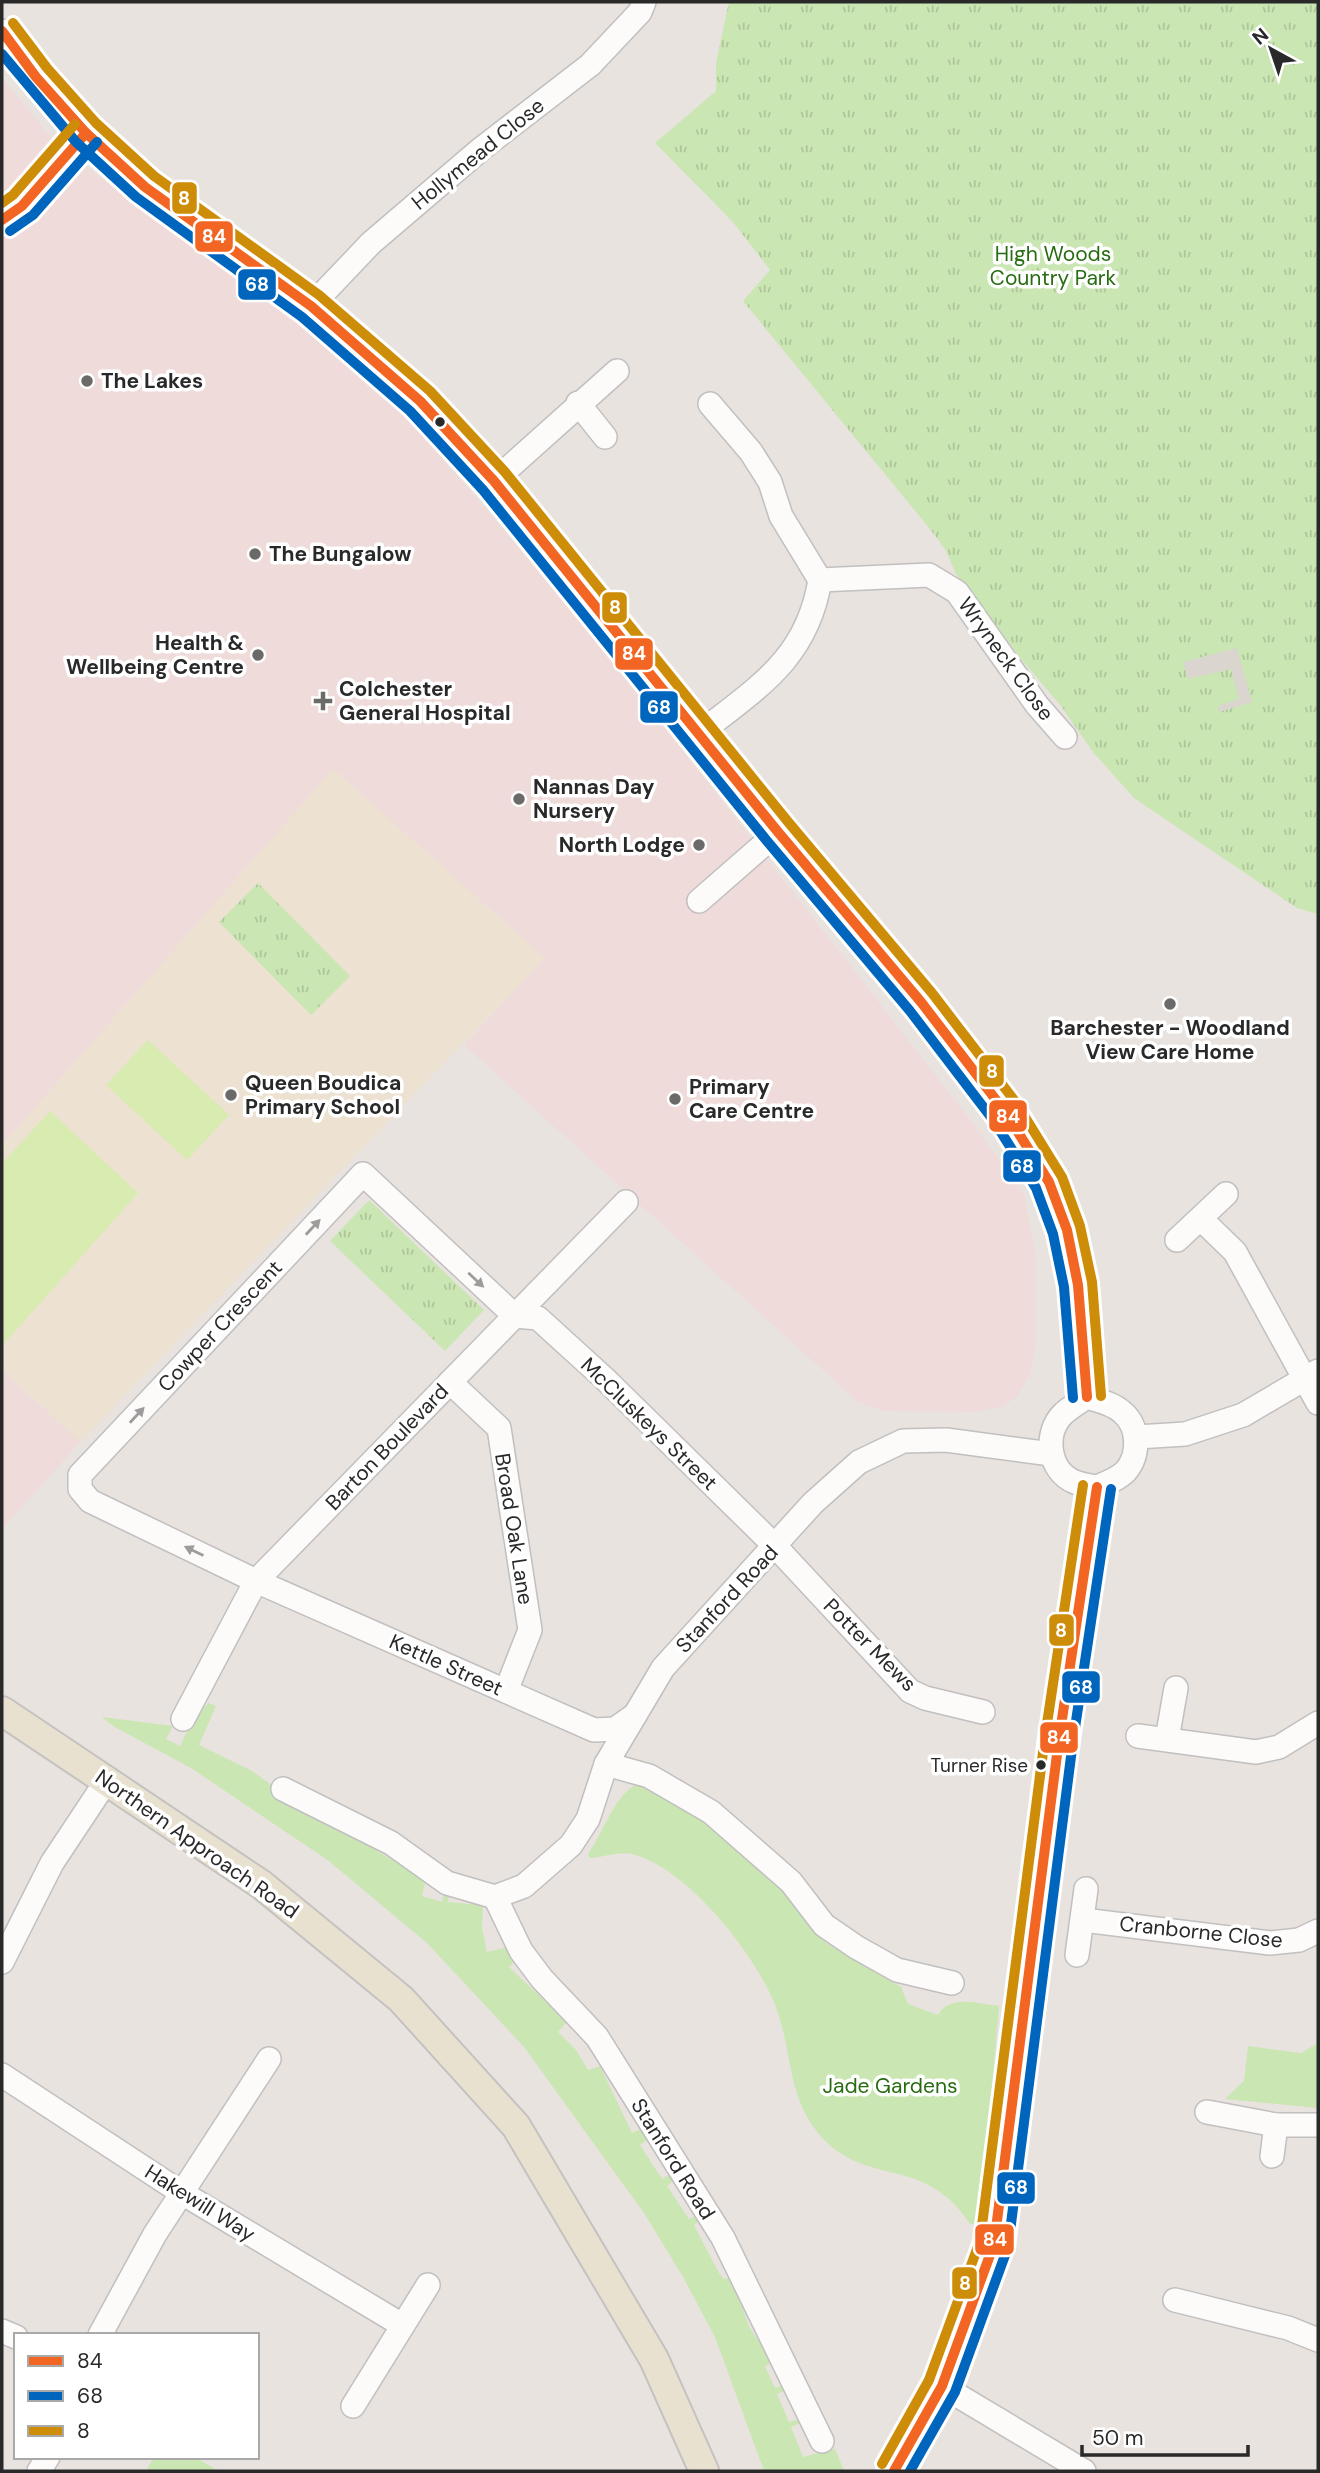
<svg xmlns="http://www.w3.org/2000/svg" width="1320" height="2473" font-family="'DM Sans',sans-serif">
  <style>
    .education { fill: #ede2d1 }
    .medical { fill: #efdbda }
    .grass { fill: #cae6b3 }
    .park { fill: url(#park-tufts) }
    .pitch { fill: #d8ebb0 }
    .plaza { fill: #dad5cf }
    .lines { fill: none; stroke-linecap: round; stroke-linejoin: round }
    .minor-casing { stroke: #c1bfc0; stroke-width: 26 }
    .major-casing { stroke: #c4c2c0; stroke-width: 32 }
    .minor { stroke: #fcfbfa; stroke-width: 23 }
    .major { stroke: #e8e1d0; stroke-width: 28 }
    .bus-1-casing { stroke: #fff; stroke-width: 16 }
    .bus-2-casing { stroke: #fff; stroke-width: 16 }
    .bus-3-casing { stroke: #fff; stroke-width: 16 }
    .bus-1 { stroke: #f26522; stroke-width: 10 }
    .bus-2 { stroke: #0065bd; stroke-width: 10 }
    .bus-3 { stroke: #ce8d08; stroke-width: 10 }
    .oneway { fill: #9d9c9c }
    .poi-dot { fill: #6c6a68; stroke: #fff; stroke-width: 2.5 }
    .bus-dot { fill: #292929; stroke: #fff; stroke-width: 2.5 }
    .labels { text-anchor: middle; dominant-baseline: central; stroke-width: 7; stroke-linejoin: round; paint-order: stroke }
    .bus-label { font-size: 19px; fill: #292929; stroke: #fff; text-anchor: end }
    .street-label { font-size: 21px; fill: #292929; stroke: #fff }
    .park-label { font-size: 21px; fill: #286c12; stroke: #fff }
    .poi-label { font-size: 21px; font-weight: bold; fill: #292929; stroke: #fff; text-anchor: start }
    .line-badge { stroke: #fff; stroke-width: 2.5 }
    .badge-label { font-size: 19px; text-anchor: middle; font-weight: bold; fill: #fff }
  </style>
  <defs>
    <pattern id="park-tufts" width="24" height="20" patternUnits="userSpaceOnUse" patternTransform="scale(1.75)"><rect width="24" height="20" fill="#cae6b3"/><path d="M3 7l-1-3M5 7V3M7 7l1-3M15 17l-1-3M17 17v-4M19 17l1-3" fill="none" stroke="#aec59a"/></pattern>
  </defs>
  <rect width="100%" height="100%" fill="#e8e3de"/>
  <!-- education -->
  <path class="education" d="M333 768 545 958 80 1442 2 1369V1145Z"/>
  <!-- medical -->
  <g class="medical">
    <path d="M2 78 56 143 164 227 329 342 391 398 591 633 972 1122 1024 1195 1036 1257V1341L1031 1372 1016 1398 1000 1407 976 1412 884 1411 858 1402 464 1045 545 958 333 769 2 1145Z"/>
    <path d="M2 1370 80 1442 2 1529Z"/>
  </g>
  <!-- grass -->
  <g class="grass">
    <path d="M209 1703 216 1706 199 1745 252 1771 303 1807 426 1880 422 1896 442 1902 445 1888H450L448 1902 483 1905 482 1928 487 1952 508 1947 517 1960 509 1967 567 2022 558 2032 576 2050 588 2070 600 2066 632 2133 641 2129 648 2139 640 2145 662 2179 672 2173 676 2179 667 2186 689 2219 699 2214 702 2219 694 2225 719 2273 724 2279 732 2278C743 2296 742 2319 755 2336 761 2345 772 2352 780 2360L765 2366 775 2388 790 2382 792 2387 777 2394 789 2422 804 2417 806 2421 791 2427 803 2457 835 2449 844 2471H764L715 2337 683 2277 644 2213 524 2047 427 1943 329 1861 191 1768 113 1726 102 1717 173 1726 166 1739 180 1746 197 1712Z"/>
    <path d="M635 1785 644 1786 709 1822 770 1877 826 1943 901 1987 908 2004 938 2015C950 1994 978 2004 999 2006L989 2122 975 2224H970C963 2214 955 2203 945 2196 906 2163 858 2180 819 2134 788 2098 792 2052 777 2010 759 1958 687 1867 632 1854 621 1851 603 1857 590 1858L588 1854C603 1833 614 1797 635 1785Z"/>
    <path d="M1318 2043V2108L1225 2099 1244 2081 1248 2046 1301 2053Z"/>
    <path d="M154 2457H194L219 2471H146Z"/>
  </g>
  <!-- park -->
  <g class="park">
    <path d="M729 2H1318V914L1297 908 1134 798 1093 752 1061 706 1022 660 956 574 945 549 930 529 743 301 770 270 733 222 655 143 716 91V63Z"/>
    <path d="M258 883 350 976 311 1015 219 922Z"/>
    <path d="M369 1200 484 1310 445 1351 330 1241Z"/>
  </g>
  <!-- pitch -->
  <g class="pitch">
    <path d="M148 1040 229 1115 187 1160 106 1085Z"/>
    <path d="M50 1111 138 1193 2 1346V1164Z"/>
  </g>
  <!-- plaza -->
  <path class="plaza" d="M1237 648 1252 702 1219 712 1218 706 1239 699 1231 669 1188 679 1183 662Z"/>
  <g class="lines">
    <defs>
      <g id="minor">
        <path d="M2 31 36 77 86 133 145 187 311 306 420 401 494 481 778 832 921 1002 1006 1113 1049 1182 1067 1230 1078 1285 1087 1397"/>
        <path d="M2 220 22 206 86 133"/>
        <path d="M311 306 371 243 481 149 590 65 640 12 644 2"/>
        <path d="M578 403 605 437"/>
        <path d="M710 404 751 452 770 482 781 516 820 580 929 575 957 592 1037 705 1065 737"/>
        <path d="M494 481 617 371"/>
        <path d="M700 733C758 687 807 659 820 580"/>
        <path d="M699 901 778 832"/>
        <path d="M1201 1219 1235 1252 1318 1403"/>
        <path d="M1177 1240 1226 1194"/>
        <path d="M450 1382 499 1428 530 1630 506 1691"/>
        <path d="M1087 1397C1099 1401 1112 1403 1122 1412 1139 1426 1140 1454 1126 1471 1118 1479 1107 1483 1097 1487 1090 1486 1082 1485 1075 1482 1048 1471 1043 1433 1064 1413 1071 1407 1079 1402 1087 1397Z"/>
        <path d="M1137 1437 1185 1434 1243 1415 1318 1371"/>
        <path d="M635 1715 615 1729 594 1730 256 1581 90 1501 80 1489V1475L363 1174 515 1316 538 1318 605 1379 776 1547 910 1691 925 1698 983 1712"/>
        <path d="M183 1719 256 1581 626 1202"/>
        <path d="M1138 1736 1256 1752 1279 1747 1318 1723"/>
        <path d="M1167 1739 1176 1688"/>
        <path d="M606 1764 649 1776 711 1812 791 1882 824 1925 856 1947 897 1970 952 1983"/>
        <path d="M283 1789 391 1843 447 1883 495 1897 524 1886 571 1845 588 1819 606 1764 663 1668 813 1503 859 1462 903 1441 946 1440 1051 1454"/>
        <path d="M495 1897 521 1951 542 1979 597 2037 723 2238 822 2441"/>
        <path d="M1083 1920 1270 1943 1299 1940 1318 1931"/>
        <path d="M1077 1955 1086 1889"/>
        <path d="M2 1962 52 1863 107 1780"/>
        <path d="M2 2075 182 2193 402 2325"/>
        <path d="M1207 2112 1276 2125H1318"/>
        <path d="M1272 2156 1276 2125"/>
        <path d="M1175 2300 1288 2328 1318 2340"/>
        <path d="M2 2331 16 2337"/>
        <path d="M100 2335 155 2234 269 2059"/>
        <path d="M942 2386 1084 2471"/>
        <path d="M353 2406 428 2285"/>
        <path d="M39 2471 48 2457"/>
        <path d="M894 2471 942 2386 994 2244 1059 1739 1097 1487"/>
      </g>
      <path id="major" d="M2 1711 262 1885 401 1999 516 2126 654 2359 704 2471"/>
    </defs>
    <!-- minor casing -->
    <use href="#minor" class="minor-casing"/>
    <!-- major casing -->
    <use href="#major" class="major-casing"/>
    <!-- minor -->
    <use href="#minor" class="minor"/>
    <!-- major -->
    <use href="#major" class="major"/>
    <defs>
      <g id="bus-1">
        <path d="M2 31 36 77 86 133 145 187 311 306 420 401 494 481 778 832 921 1002 1006 1113 1049 1182 1067 1230 1078 1285 1087 1397"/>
        <path d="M2 220 22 206 86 133"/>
        <path d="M894 2471 942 2386 994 2244 1059 1739 1097 1487"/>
      </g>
      <g id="bus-2">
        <path d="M2 54 76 142 136 197 302 317 410 411 483 490 767 841 910 1011 994 1121 1036 1188 1053 1234 1064 1287 1073 1398"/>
        <path d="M10 231 33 215 97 142"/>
        <path d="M910 2471 955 2392 1008 2247 1073 1741 1111 1489"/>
      </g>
      <g id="bus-3">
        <path d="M13 23 47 68 96 123 154 176 319 295 430 391 505 472 789 823 932 993 1017 1104 1062 1177 1080 1226 1092 1282 1101 1396"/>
        <path d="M2 203 13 195 75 124"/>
        <path d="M882 2464 929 2380 980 2241 1045 1737 1083 1485"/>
      </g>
    </defs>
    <!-- bus-1 casing -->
    <use href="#bus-1" class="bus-1-casing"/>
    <!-- bus-2 casing -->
    <use href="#bus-2" class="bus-2-casing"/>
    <!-- bus-3 casing -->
    <use href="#bus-3" class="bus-3-casing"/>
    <!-- bus-1 -->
    <use href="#bus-1" class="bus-1"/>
    <!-- bus-2 -->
    <use href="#bus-2" class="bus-2"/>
    <!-- bus-3 -->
    <use href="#bus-3" class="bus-3"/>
  </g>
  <!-- one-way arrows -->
  <defs><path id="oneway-solid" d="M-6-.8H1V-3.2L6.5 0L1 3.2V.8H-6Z" transform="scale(1.75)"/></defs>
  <g class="oneway">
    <use href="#oneway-solid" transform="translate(313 1227) rotate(-47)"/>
    <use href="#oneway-solid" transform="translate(476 1280) rotate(43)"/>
    <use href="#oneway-solid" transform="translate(137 1415) rotate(-47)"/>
    <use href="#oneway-solid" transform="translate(194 1551) rotate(-154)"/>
  </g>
  <!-- markers -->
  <g class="poi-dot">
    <circle cx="87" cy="381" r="7"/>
    <circle cx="255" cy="554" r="7"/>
    <circle cx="258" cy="655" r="7"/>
    <path d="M319.5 690.5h7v7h7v7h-7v7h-7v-7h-7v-7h7z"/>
    <circle cx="519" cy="799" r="7"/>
    <circle cx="699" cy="845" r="7"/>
    <circle cx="1170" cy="1004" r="7"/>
    <circle cx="231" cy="1095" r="7"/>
    <circle cx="675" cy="1099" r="7"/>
  </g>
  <g class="bus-dot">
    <circle cx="440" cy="422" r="6"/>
    <circle cx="1041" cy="1765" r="6"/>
  </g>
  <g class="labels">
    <!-- bus labels -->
    <g class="bus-label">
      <text x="1028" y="1765">Turner Rise</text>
    </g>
    <!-- street labels -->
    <g class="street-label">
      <text transform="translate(478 154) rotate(-39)">Hollymead Close</text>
      <text transform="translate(1006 659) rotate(54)">Wryneck Close</text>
      <text transform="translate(220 1326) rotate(-47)">Cowper Crescent</text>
      <text transform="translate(649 1424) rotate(44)">McCluskeys Street</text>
      <text transform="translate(387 1447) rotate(-46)">Barton Boulevard</text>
      <text transform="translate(514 1529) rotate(81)">Broad Oak Lane</text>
      <text transform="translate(727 1599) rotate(-47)">Stanford Road</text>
      <text transform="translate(870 1645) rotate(45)">Potter Mews</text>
      <text transform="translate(446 1665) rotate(24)">Kettle Street</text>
      <text transform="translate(197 1844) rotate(35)">Northern Approach Road</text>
      <text transform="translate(1201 1932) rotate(6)">Cranborne Close</text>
      <text transform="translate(673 2159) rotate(58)">Stanford Road</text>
      <text transform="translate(200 2203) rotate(32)">Hakewill Way</text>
    </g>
    <!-- park labels -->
    <g class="park-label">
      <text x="1053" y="254">High Woods<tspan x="1053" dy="24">Country Park</tspan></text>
      <text x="890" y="2086">Jade Gardens</text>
    </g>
    <!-- poi labels -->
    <g class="poi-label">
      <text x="101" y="381">The Lakes</text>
      <text x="269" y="554">The Bungalow</text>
      <text x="244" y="643" text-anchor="end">Health &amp;<tspan x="244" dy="24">Wellbeing Centre</tspan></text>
      <text x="339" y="689">Colchester<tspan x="339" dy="24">General Hospital</tspan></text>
      <text x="533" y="787">Nannas Day<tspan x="533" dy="24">Nursery</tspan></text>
      <text x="685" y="845" text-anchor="end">North Lodge</text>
      <text x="1170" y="1028" text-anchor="middle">Barchester - Woodland<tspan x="1170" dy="24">View Care Home</tspan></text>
      <text x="245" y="1083">Queen Boudica<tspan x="245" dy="24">Primary School</tspan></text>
      <text x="689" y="1087">Primary<tspan x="689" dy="24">Care Centre</tspan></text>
    </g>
  </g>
  <g class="line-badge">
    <rect x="171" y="181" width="27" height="34" rx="7" fill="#ce8d08"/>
    <rect x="194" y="220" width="40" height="33" rx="7" fill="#f26522"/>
    <rect x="237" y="268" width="40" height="33" rx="7" fill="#0065bd"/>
    <rect x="601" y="591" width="27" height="33" rx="7" fill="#ce8d08"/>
    <rect x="614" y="637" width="40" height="34" rx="7" fill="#f26522"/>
    <rect x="639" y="690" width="40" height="34" rx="7" fill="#0065bd"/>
    <rect x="978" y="1054" width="27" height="34" rx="7" fill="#ce8d08"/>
    <rect x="988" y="1099" width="40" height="34" rx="7" fill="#f26522"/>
    <rect x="1002" y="1149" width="40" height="34" rx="7" fill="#0065bd"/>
    <rect x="1048" y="1613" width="27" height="34" rx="7" fill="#ce8d08"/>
    <rect x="1061" y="1670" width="40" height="34" rx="7" fill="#0065bd"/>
    <rect x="1039" y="1721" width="40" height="33" rx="7" fill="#f26522"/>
    <rect x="996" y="2171" width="40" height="34" rx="7" fill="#0065bd"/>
    <rect x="974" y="2223" width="41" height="33" rx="7" fill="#f26522"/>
    <rect x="951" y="2266" width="27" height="34" rx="7" fill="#ce8d08"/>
  </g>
  <g class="badge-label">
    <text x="184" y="205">8</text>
    <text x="214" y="243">84</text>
    <text x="257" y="291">68</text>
    <text x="615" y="614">8</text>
    <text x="634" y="660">84</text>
    <text x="659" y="714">68</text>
    <text x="992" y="1078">8</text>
    <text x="1008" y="1123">84</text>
    <text x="1022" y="1173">68</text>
    <text x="1061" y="1637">8</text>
    <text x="1081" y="1694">68</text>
    <text x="1059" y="1744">84</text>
    <text x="1016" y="2194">68</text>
    <text x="995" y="2246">84</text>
    <text x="965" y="2290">8</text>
  </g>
  <!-- border -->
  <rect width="1320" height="2473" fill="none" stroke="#292929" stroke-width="7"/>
  <!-- legend -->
  <rect x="14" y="2333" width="245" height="126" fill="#ffffff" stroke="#a9a9a9" stroke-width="2"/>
  <rect x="28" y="2356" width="35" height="10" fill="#f26522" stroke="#a9a9a9" stroke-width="2"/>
  <text x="77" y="2368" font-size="21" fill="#292929">84</text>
  <rect x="28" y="2391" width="35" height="10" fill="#0065bd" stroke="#a9a9a9" stroke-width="2"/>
  <text x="77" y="2403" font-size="21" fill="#292929">68</text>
  <rect x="28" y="2426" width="35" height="10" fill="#ce8d08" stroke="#a9a9a9" stroke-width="2"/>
  <text x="77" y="2438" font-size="21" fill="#292929">8</text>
  <!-- north arrow -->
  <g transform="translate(1271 49) rotate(320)" stroke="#ffffff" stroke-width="5" paint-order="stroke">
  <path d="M0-5L12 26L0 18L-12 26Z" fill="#292929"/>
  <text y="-10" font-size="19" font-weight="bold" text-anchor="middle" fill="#292929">N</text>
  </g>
  <!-- scale -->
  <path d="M1082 2445v10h166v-10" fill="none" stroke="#292929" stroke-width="3.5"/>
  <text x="1092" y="2445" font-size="21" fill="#292929" stroke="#ffffff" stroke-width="5" paint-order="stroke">50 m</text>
</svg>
